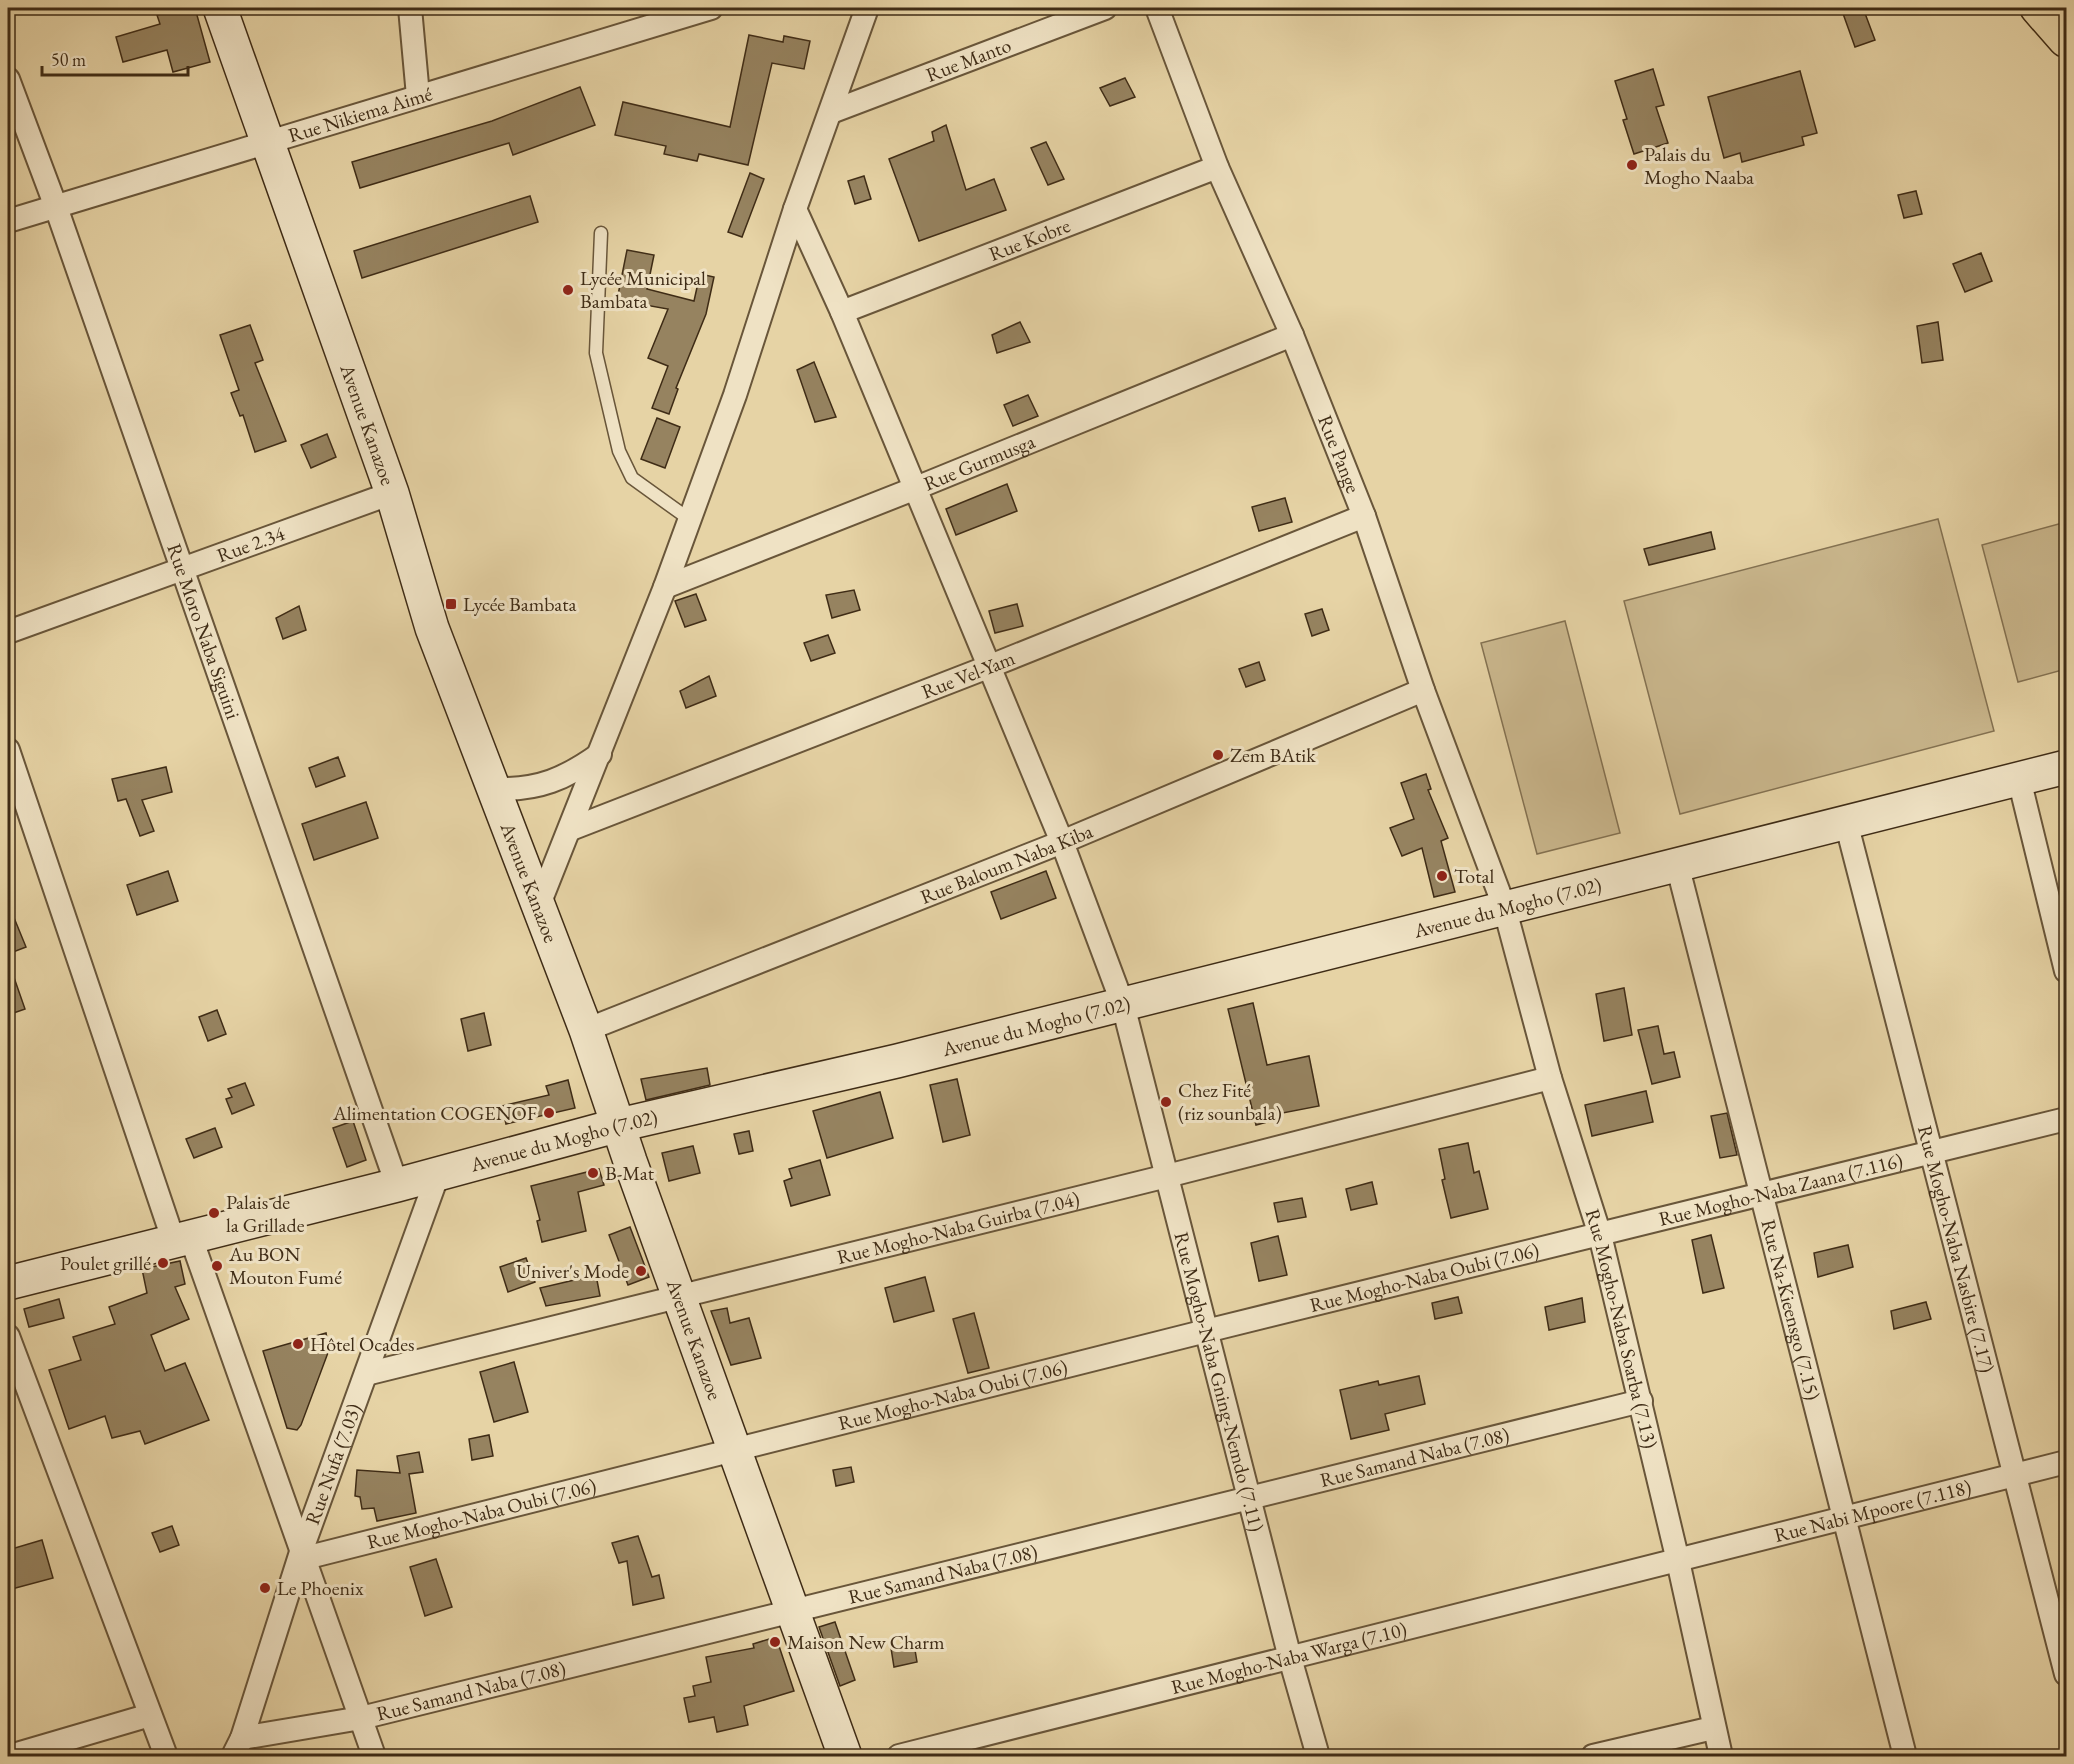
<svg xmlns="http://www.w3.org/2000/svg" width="2074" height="1764" font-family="'EB Garamond',serif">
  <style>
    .green { fill: #cab78d; stroke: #847252; stroke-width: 1.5 }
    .building { fill: #968360; stroke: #3f2c16; stroke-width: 1.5 }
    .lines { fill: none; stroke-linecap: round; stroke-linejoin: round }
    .lane-casing { stroke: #69563a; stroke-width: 15 }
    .street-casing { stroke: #69563a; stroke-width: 26 }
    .secondary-casing { stroke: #3f2c16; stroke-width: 36 }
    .highway-casing { stroke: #3f2c16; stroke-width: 36 }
    .lane { stroke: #efe2c4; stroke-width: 12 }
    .street { stroke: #efe2c4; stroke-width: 22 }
    .secondary { stroke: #efe2c4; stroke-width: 33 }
    .highway { stroke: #e6d3a5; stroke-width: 33 }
    .poi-dot { fill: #8f2418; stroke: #efe2c4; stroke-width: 2 }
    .labels { text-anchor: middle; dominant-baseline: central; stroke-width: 6; stroke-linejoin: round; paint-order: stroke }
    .street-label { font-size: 20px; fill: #3f2c16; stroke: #efe2c4 }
    .poi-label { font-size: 20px; fill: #3f2c16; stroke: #efe2c4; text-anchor: start }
  </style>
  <rect width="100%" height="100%" fill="#e6d3a5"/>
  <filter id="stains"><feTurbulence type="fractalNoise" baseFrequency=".00333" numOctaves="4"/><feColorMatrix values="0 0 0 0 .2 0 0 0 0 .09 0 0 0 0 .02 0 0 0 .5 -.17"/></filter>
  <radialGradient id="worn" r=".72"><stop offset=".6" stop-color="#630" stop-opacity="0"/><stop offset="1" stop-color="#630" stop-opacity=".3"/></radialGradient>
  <!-- green -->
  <g class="green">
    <path d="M1938 519 1994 731 1680 814 1624 601Z"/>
    <path d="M2066 522V669L2018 682 1982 545Z"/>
    <path d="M1565 621 1620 833 1537 854 1481 643Z"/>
  </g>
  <!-- building -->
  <g class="building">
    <path d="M183 8H195L210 62 173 72 167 50 123 62 116 37 160 24 157 15Z"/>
    <path d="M1841 8H1863L1875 40 1855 47Z"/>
    <path d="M749 35 783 42 784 36 810 41 804 69 772 63 748 165 699 154 697 161 664 154 666 146 615 135 623 102 730 127Z"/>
    <path d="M1653 69 1664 105 1656 107 1668 143 1634 154 1623 120 1627 119 1615 81Z"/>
    <path d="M1800 71 1817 133 1802 137 1804 145 1742 162 1740 153 1724 158 1708 97Z"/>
    <path d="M1125 78 1135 97 1110 106 1100 88Z"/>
    <path d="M580 87 595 125 513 155 509 143 360 188 352 162 492 121Z"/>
    <path d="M946 125 966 190 994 179 1006 210 919 241 889 159 934 141 932 132Z"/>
    <path d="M1046 142 1064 179 1048 185 1031 148Z"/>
    <path d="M750 173 764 179 742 237 728 232Z"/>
    <path d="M864 176 871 199 855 204 848 181Z"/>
    <path d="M1916 191 1922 214 1904 218 1898 195Z"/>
    <path d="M530 196 538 222 362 278 354 251Z"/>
    <path d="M627 250 654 255 647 289 694 301 700 274 714 277 706 314 676 388 678 389 669 414 652 408 668 366 648 358 668 309 617 300Z"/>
    <path d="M1981 253 1992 281 1965 292 1953 264Z"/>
    <path d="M1020 322 1030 342 997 353 992 335Z"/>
    <path d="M1938 322 1943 360 1922 363 1917 326Z"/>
    <path d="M250 325 263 360 255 363 286 441 255 452 243 415 240 416 231 393 239 390 220 335Z"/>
    <path d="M814 362 836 417 815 422 797 370Z"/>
    <path d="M1028 395 1038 416 1013 426 1004 405Z"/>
    <path d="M657 418 680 427 665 468 641 459Z"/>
    <path d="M327 434 336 457 311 468 301 445Z"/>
    <path d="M1007 484 1017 511 956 535 946 509Z"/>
    <path d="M1285 498 1292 522 1259 531 1252 507Z"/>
    <path d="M1711 532 1715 549 1649 565 1644 549Z"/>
    <path d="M854 590 860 610 832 618 826 595Z"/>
    <path d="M696 594 706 620 685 627 675 601Z"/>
    <path d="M1017 604 1023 626 995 633 989 611Z"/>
    <path d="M299 606 306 630 283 639 276 618Z"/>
    <path d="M1322 609 1329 630 1312 636 1305 614Z"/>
    <path d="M828 635 835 653 811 661 804 643Z"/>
    <path d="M1259 662 1265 680 1246 687 1239 669Z"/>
    <path d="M709 676 716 696 686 708 680 691Z"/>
    <path d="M338 757 345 776 316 787 309 768Z"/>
    <path d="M166 767 172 792 142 800 154 831 140 836 126 799 118 801 112 779Z"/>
    <path d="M1426 774 1431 789 1428 790 1448 838 1441 841 1455 892 1434 897 1422 848 1402 856 1390 828 1414 819 1401 783Z"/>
    <path d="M366 802 378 838 314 860 302 824Z"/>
    <path d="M168 871 178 901 137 915 127 885Z"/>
    <path d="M1046 871 1056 898 1001 919 991 892Z"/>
    <path d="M8 903 26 947 8 954Z"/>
    <path d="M10 966 25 1009 8 1015V967Z"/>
    <path d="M1624 988 1632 1035 1604 1041 1596 994Z"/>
    <path d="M1253 1003 1267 1065 1309 1056 1319 1106 1277 1114 1279 1119 1256 1125 1228 1009Z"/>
    <path d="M217 1010 226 1034 208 1041 199 1017Z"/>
    <path d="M484 1013 491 1045 468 1051 461 1019Z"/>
    <path d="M1658 1026 1664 1054 1674 1052 1680 1077 1652 1084 1638 1030Z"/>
    <path d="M707 1068 710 1085 646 1100 641 1079Z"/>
    <path d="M957 1079 970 1135 943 1142 930 1085Z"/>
    <path d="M568 1080 575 1108 506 1124 502 1106 549 1095 546 1086Z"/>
    <path d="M245 1083 254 1105 232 1114 226 1099 232 1097 228 1089Z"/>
    <path d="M1646 1091 1653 1122 1592 1136 1585 1105Z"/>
    <path d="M880 1092 893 1138 827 1158 813 1111Z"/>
    <path d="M1727 1113 1737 1155 1720 1158 1711 1116Z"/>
    <path d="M353 1121 366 1160 347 1167 333 1128Z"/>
    <path d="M215 1128 222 1147 194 1158 186 1139Z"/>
    <path d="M749 1131 753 1151 739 1154 734 1134Z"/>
    <path d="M1468 1143 1474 1173 1479 1171 1488 1209 1451 1218 1442 1180 1445 1179 1439 1149Z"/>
    <path d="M693 1146 700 1173 669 1181 662 1153Z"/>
    <path d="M820 1160 830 1195 791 1206 784 1181 792 1178 789 1169Z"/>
    <path d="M599 1169 604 1185 578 1192 586 1231 542 1242 537 1221 540 1220 531 1186Z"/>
    <path d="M1372 1182 1377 1204 1351 1210 1346 1189Z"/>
    <path d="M1302 1198 1306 1217 1278 1222 1274 1203Z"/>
    <path d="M630 1227 649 1277 628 1285 609 1235Z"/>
    <path d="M1711 1235 1724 1288 1703 1293 1692 1240Z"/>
    <path d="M1278 1236 1287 1275 1259 1281 1251 1243Z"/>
    <path d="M1848 1245 1853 1267 1818 1277 1814 1253Z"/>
    <path d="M526 1258 535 1282 508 1292 500 1267Z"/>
    <path d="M180 1261 185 1284 175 1287 189 1319 151 1335 165 1371 185 1363 209 1420 145 1444 140 1431 112 1438 105 1416 69 1429 49 1370 81 1360 73 1337 115 1324 109 1307 147 1293 142 1269Z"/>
    <path d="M596 1275 600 1296 546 1306 540 1288Z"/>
    <path d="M925 1277 934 1311 894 1322 885 1288Z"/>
    <path d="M1458 1297 1462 1313 1435 1319 1432 1303Z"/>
    <path d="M1582 1298 1585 1322 1549 1330 1545 1307Z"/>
    <path d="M59 1299 64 1318 29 1327 24 1309Z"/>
    <path d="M1926 1302 1931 1319 1894 1329 1891 1311Z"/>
    <path d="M727 1308 730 1323 749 1318 761 1358 731 1365 711 1311Z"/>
    <path d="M974 1313 989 1368 968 1373 953 1319Z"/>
    <path d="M326 1333 329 1350 301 1425 297 1430 287 1428 263 1351Z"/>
    <path d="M514 1362 528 1412 494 1422 480 1372Z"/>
    <path d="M1419 1376 1425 1404 1385 1414 1389 1430 1351 1439 1340 1390 1378 1381 1379 1385Z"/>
    <path d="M489 1435 493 1456 472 1460 469 1439Z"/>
    <path d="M419 1452 423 1472 409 1474 416 1513 377 1521 374 1508 362 1509 360 1497 355 1496 357 1470 400 1473 397 1456Z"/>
    <path d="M851 1467 854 1482 836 1486 833 1470Z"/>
    <path d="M172 1526 179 1545 160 1552 152 1533Z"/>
    <path d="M638 1536 652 1577 659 1575 664 1598 633 1605 627 1561 619 1563 612 1543Z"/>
    <path d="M42 1540 53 1578 8 1590V1550Z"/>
    <path d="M436 1559 452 1607 425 1616 410 1567Z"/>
    <path d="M835 1622 855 1680 840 1686 819 1627Z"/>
    <path d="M776 1637 794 1691 744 1706 748 1725 717 1732 714 1717 689 1722 684 1698 695 1696 693 1686 711 1682 706 1657 754 1648 753 1644Z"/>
    <path d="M914 1644 917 1662 894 1667 891 1648Z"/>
  </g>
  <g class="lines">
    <defs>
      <path id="lane" d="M601 233 596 353 619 451 632 478 689 519"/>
      <g id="street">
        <path d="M410 8 418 96"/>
        <path id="s1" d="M1157 8 1217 167 1292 335 1364 516 1423 690 1504 906 1550 1078 1600 1235 1678 1561 1721 1756"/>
        <path id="s2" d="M8 79 56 207 397 1185"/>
        <path id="s3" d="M831 112 1105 8"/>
        <path id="s4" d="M795 209 842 312 1062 842 1123 1005 1290 1658 1318 1756"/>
        <path id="s5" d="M8 221 711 8"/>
        <path id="s6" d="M842 312 1217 167"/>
        <path id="s7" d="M665 587 916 488 1292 335"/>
        <path id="s8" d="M8 632 392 493"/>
        <path d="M8 750 174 1242"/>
        <path d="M2019 779 2066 971"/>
        <path d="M496 789C539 790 565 779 600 754"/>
        <path id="s9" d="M1846 822 2066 1674"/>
        <path id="s10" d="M571 829 988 667 1364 516"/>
        <path id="s11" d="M1677 864 1905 1756"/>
        <path d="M538 907 665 587 735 395 795 209 867 8"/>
        <path id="s12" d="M586 1030 1062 842 1423 690"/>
        <path d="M191 1238 374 1756"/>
        <path d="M8 1336 166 1756"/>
        <path id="s13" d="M366 1374 1167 1176 1550 1078"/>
        <path id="s14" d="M305 1558 1206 1331 2066 1119"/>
        <path id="s15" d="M242 1738 361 1718 1641 1401"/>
        <path d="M10 1756 150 1715"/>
        <path id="s16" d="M233 1756 242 1738 302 1549 438 1174"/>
        <path id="s17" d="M899 1756 2066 1462"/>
        <path d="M1593 1756 1713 1728"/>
      </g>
      <g id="secondary">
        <path id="s18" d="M220 8 392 493 432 628 586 1030 630 1161 845 1756"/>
        <path id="s19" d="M8 1283 397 1185 619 1125 897 1061 2066 767"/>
      </g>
      <path id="highway" d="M2037 8 2065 40"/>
    </defs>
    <!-- lane casing -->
    <use href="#lane" class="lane-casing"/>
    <!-- street casing -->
    <use href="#street" class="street-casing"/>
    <!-- secondary casing -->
    <use href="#secondary" class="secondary-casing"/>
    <!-- highway casing -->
    <use href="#highway" class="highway-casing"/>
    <!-- lane -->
    <use href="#lane" class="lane"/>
    <!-- street -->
    <use href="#street" class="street"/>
    <!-- secondary -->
    <use href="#secondary" class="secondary"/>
    <!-- highway -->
    <use href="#highway" class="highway"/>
  </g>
  <!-- markers -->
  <g class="poi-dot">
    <circle cx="1632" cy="165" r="6"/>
    <circle cx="568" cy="290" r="6"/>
    <rect x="445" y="598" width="12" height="12" rx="3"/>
    <circle cx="1218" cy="755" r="6"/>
    <circle cx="1442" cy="876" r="6"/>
    <circle cx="1166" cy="1102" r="6"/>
    <circle cx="549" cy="1113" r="6"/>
    <circle cx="593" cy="1173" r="6"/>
    <circle cx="214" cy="1213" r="6"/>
    <circle cx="163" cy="1263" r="6"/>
    <circle cx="217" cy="1266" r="6"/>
    <circle cx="641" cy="1271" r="6"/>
    <circle cx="298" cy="1344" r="6"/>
    <circle cx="265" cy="1588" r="6"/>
    <circle cx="775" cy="1642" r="6"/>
  </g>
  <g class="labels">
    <!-- street labels -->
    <g class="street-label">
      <text stroke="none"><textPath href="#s3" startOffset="147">Rue Manto</textPath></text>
      <text stroke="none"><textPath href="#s5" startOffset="368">Rue Nikiema Aimé</textPath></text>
      <text stroke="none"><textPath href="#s6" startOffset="201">Rue Kobre</textPath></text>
      <text stroke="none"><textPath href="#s18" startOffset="442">Avenue Kanazoe</textPath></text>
      <text stroke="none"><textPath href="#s1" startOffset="482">Rue Pange</textPath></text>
      <text stroke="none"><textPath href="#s7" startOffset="338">Rue Gurmusga</textPath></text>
      <text stroke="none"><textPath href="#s8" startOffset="258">Rue 2.34</textPath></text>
      <text stroke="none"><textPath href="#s2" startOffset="586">Rue Moro Naba Siguini</textPath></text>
      <text stroke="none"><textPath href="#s10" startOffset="426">Rue Vel-Yam</textPath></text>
      <text stroke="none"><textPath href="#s12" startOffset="452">Rue Baloum Naba Kiba</textPath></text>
      <text stroke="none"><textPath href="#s18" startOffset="928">Avenue Kanazoe</textPath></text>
      <text stroke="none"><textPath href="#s19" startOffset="1546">Avenue du Mogho (7.02)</textPath></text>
      <text stroke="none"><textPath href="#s19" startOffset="1060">Avenue du Mogho (7.02)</textPath></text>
      <text stroke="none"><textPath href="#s19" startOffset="574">Avenue du Mogho (7.02)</textPath></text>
      <text stroke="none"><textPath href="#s14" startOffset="1521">Rue Mogho-Naba Zaana (7.116)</textPath></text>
      <text stroke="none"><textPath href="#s13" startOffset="610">Rue Mogho-Naba Guirba (7.04)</textPath></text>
      <text stroke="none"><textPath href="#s9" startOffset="441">Rue Mogho-Naba Nasbire (7.17)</textPath></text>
      <text stroke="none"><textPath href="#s14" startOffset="1154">Rue Mogho-Naba Oubi (7.06)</textPath></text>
      <text stroke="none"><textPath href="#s11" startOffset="460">Rue Na-Kieensgo (7.15)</textPath></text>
      <text stroke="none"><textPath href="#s1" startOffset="1402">Rue Mogho-Naba Soarba (7.13)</textPath></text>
      <text stroke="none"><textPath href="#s18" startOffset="1414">Avenue Kanazoe</textPath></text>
      <text stroke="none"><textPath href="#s4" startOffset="1250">Rue Mogho-Naba Gning-Nemdo (7.11)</textPath></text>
      <text stroke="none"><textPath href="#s14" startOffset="668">Rue Mogho-Naba Oubi (7.06)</textPath></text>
      <text stroke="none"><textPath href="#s15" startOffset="1206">Rue Samand Naba (7.08)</textPath></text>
      <text stroke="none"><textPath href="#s16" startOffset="309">Rue Nufa (7.03)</textPath></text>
      <text stroke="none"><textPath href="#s17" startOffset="1004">Rue Nabi Mpoore (7.118)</textPath></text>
      <text stroke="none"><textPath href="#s14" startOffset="182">Rue Mogho-Naba Oubi (7.06)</textPath></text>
      <text stroke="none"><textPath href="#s15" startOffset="720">Rue Samand Naba (7.08)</textPath></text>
      <text stroke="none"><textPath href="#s17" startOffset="402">Rue Mogho-Naba Warga (7.10)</textPath></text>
      <text stroke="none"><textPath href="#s15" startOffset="234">Rue Samand Naba (7.08)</textPath></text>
    </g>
    <!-- poi labels -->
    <g class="poi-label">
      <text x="1644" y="154">Palais du<tspan x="1644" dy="23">Mogho Naaba</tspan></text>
      <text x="580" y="278">Lycée Municipal<tspan x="580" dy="23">Bambata</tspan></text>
      <text x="463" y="604">Lycée Bambata</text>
      <text x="1230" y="755">Zem BAtik</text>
      <text x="1454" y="876">Total</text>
      <text x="1178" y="1090">Chez Fité<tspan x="1178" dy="23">(riz sounbala)</tspan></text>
      <text x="537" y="1113" text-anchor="end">Alimentation COGENOF</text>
      <text x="605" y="1173">B-Mat</text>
      <text x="226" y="1202">Palais de<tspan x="226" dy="23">la Grillade</tspan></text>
      <text x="229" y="1254">Au BON<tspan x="229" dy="23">Mouton Fumé</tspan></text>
      <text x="151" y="1263" text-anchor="end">Poulet grillé</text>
      <text x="629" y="1271" text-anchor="end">Univer's Mode</text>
      <text x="310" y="1344">Hôtel Ocades</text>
      <text x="277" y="1588">Le Phoenix</text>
      <text x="787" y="1642">Maison New Charm</text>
    </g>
  </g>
  <!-- margin -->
  <rect width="2074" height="1764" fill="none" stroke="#e6d3a5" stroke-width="30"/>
  <rect x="9" y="9" width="2056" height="1746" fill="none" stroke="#3f2c16" stroke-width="3"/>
  <rect x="15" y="15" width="2044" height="1734" fill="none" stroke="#3f2c16" stroke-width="1.5"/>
  <!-- scale -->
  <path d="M42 66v9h146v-9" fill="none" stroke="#3f2c16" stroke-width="3"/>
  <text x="51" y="66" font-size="18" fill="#3f2c16" stroke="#efe2c4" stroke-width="4.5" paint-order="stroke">50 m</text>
  <rect width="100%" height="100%" filter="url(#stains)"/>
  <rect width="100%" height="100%" fill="url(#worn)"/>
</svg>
